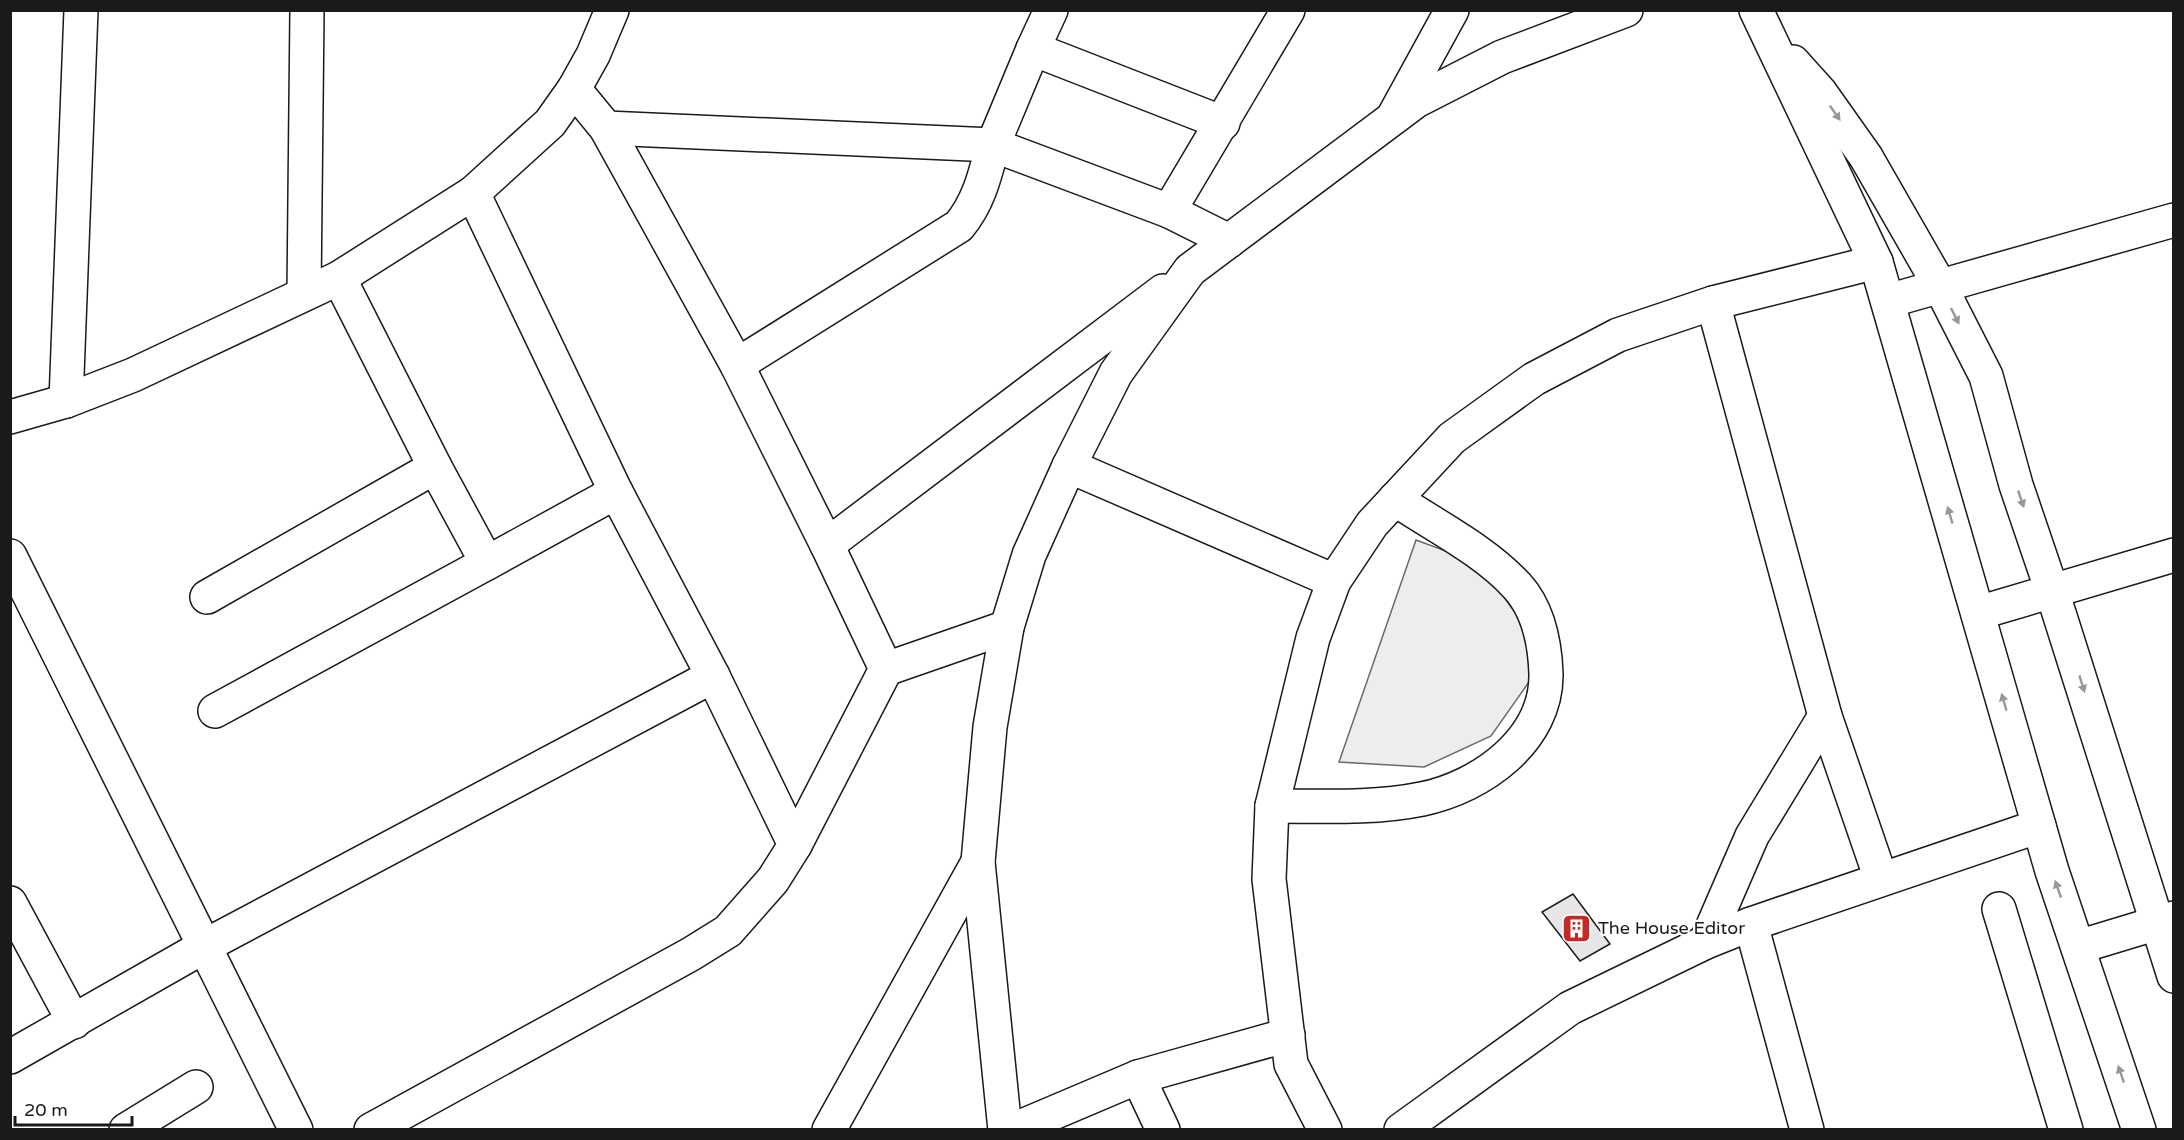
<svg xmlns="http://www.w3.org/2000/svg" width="2184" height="1140" font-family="'Varela Round',sans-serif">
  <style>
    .built { fill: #ededed; stroke: #6a6a6a; stroke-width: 1.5 }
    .building { fill: #e6e6e6; stroke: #1a1a1a; stroke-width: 1.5 }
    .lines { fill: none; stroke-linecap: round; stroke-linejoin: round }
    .street-casing { stroke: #1a1a1a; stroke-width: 36 }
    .secondary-casing { stroke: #1a1a1a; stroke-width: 36 }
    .street { stroke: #fff; stroke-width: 33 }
    .secondary { stroke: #fff; stroke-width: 33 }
    .oneway { fill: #989898 }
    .labels { text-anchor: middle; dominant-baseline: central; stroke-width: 4.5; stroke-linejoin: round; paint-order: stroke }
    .poi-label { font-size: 18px; fill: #1a1a1a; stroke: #fff; text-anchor: start }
  </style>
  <rect width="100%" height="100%" fill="#fff"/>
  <!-- built -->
  <path class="built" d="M1416 540 1481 564 1528 631 1529 682 1491 736 1424 767 1339 762Z"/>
  <!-- building -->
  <path class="building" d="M1573 894 1610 944 1580 961 1542 912Z"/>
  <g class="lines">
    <defs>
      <g id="street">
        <path d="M1051 10 1033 49 1223 123"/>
        <path d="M574 89 606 128 737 365 827 545 1163 291"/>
        <path d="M1395 114 1452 10"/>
        <path d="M606 128 993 145 1033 49"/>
        <path d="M1229 241 1169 211 1288 10"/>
        <path d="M304 294 307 10"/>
        <path d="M1888 301 2174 220"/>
        <path d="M1713 303 1825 716 1881 879"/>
        <path d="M737 365 959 226C979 202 985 175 993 145L1169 211"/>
        <path d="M66 401 81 10"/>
        <path d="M10 417 66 401 133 375 339 278 473 193 550 123 574 89 593 55 612 10"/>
        <path d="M1069 466 1334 581"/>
        <path d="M827 545 886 669 1007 627"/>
        <path d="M10 556 296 1130"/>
        <path d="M487 563 616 492"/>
        <path d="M207 597 435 467 339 278"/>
        <path d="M1978 613 2174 555"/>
        <path d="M215 711 487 563 435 467"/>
        <path d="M1272 806C1321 806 1373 809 1422 799 1481 787 1547 740 1546 674 1545 643 1538 609 1517 586 1484 550 1435 526 1395 499"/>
        <path d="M795 845 886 669"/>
        <path d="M10 903 74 1022"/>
        <path d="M1999 909 2066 1130"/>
        <path d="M1751 924 1807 1130"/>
        <path d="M1706 942 1752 836 1825 716"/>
        <path d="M2078 947 2174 918"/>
        <path d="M10 1057 203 947 713 676"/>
        <path d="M1138 1077 1163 1130"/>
        <path d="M126 1130 196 1087"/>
        <path d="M371 1130 691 954 728 931 773 880 795 845 713 676 616 492 473 193"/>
        <path d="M829 1130 978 862"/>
        <path d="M1005 1130 978 862 990 727 1007 627 1029 555 1069 466 1116 373 1190 270 1416 101 1502 57 1626 10"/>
        <path d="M1013 1130 1138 1077 1288 1035"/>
        <path d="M1325 1130 1291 1064 1269 879 1272 806 1313 638 1334 581 1372 524 1452 438 1534 379 1618 335 1713 303 1876 262"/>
        <path d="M1401 1130 1570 1008 1706 942 1751 924 2039 826"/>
      </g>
      <g id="secondary">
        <path d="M1756 10 1876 262 2052 871 2139 1130"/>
        <path d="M1793 62 1820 92 1866 157 1940 286 1986 376 2016 485 2052 591 2174 976"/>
      </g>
    </defs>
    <!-- street casing -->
    <use href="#street" class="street-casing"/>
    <!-- secondary casing -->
    <use href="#secondary" class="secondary-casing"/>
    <!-- street -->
    <use href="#street" class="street"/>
    <!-- secondary -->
    <use href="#secondary" class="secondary"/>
  </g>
  <!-- one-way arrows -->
  <defs><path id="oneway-solid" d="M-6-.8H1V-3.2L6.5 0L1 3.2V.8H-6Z" transform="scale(1.5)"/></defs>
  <g class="oneway">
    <use href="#oneway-solid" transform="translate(1835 113) rotate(55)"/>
    <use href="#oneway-solid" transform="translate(1955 316) rotate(63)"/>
    <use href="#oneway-solid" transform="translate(2021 499) rotate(71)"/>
    <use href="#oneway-solid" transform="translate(1950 515) rotate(-106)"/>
    <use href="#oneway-solid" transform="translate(2082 684) rotate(73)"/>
    <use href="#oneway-solid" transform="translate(2004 702) rotate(-106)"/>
    <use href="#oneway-solid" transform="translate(2058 889) rotate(-109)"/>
    <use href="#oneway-solid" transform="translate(2121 1074) rotate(-109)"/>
  </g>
  <!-- icons -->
  <defs>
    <symbol id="building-square" viewBox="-11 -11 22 22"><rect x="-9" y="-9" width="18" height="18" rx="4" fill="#c62828" stroke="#fff"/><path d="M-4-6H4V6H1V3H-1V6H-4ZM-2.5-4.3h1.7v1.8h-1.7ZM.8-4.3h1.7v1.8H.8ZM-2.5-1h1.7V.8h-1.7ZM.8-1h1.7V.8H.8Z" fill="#fff"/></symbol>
  </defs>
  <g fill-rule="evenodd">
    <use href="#building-square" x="1560" y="912" width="33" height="33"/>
  </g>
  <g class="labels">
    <!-- poi labels -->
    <g class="poi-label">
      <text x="1598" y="928">The House Editor</text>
    </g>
  </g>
  <!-- border -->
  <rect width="2184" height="1140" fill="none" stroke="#1a1a1a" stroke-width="24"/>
  <!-- scale -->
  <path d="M15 1116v9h117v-9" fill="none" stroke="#1a1a1a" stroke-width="3"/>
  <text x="24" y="1116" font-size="18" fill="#1a1a1a" stroke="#ffffff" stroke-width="4.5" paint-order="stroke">20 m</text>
</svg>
